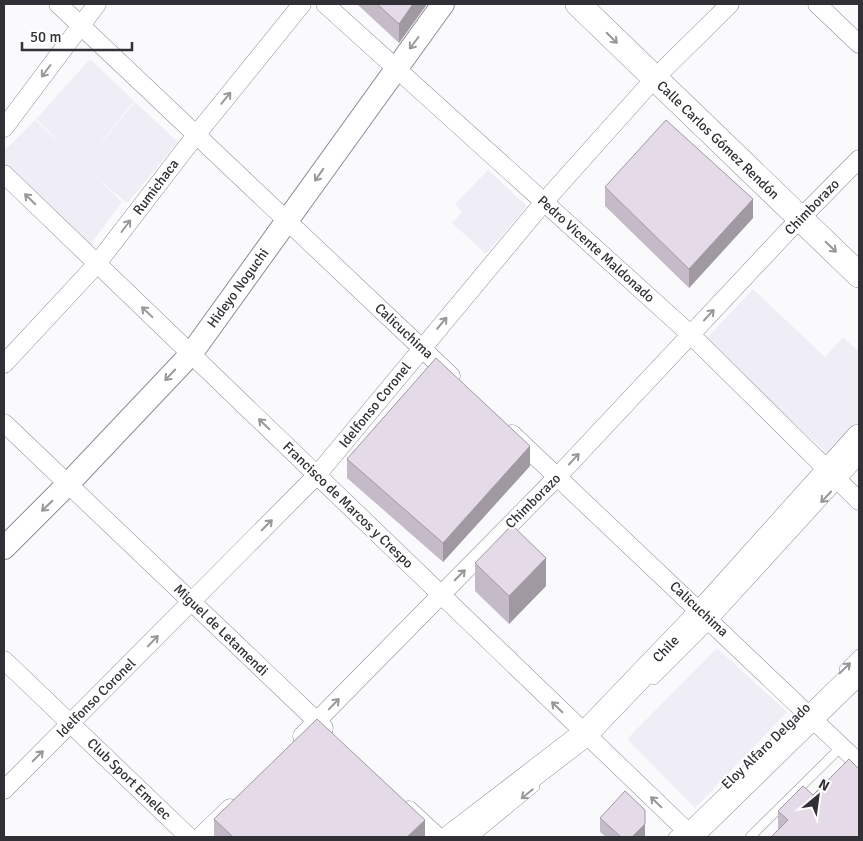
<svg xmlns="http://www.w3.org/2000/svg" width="863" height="841" font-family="Signika,sans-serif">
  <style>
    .built { fill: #efeef7 }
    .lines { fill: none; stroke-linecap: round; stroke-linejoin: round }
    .service-casing { stroke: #8d8b9a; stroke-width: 10 }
    .minor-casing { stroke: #8d8b9a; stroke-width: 19 }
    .tertiary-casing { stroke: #8d8b9a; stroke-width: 24 }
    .secondary-casing { stroke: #8d8b9a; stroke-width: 26 }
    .service { stroke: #fff; stroke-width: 9 }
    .minor { stroke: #fff; stroke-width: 18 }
    .tertiary { stroke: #fff; stroke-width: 22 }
    .secondary { stroke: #fff; stroke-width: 25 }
    .wall { fill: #c5bbc8 }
    .shaded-wall { fill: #a099a2 }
    .building { fill: #e5dae8; stroke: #a099a2 }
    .oneway { stroke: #98989b }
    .labels { text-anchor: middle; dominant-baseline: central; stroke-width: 4; stroke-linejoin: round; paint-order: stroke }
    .street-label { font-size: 14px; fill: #313037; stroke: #fff }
  </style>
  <rect width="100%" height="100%" fill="#fafafd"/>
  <!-- built -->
  <g class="built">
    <path d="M90 59 134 101 83 165 135 102 178 142 127 203 96 177 122 202 90 245 4 164V151L35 120 69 152 36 119Z"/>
    <path d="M488 170 527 206 486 254 452 223 462 212 455 204Z"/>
    <path d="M753 289 825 357 843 337 859 352V423L829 455 705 340Z"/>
    <path d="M717 648 787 712 695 808 627 739Z"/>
  </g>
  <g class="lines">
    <defs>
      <g id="service">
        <path d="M844 669 859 654"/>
        <path d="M654 680 712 622 859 461"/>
        <path d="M474 837 535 787"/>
        <path d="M673 837 685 825"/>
        <path d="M750 837 842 746"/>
      </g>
      <g id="minor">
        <path d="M58 4 451 376"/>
        <path d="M325 4 690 334 859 501"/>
        <path d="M817 4 859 44"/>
        <path d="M4 128 97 4"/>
        <path d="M4 174 693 837"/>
        <path d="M4 364 96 265 196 135 302 4"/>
        <path d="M4 423 324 728"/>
        <path d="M512 434 859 763"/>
        <path d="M4 660 189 837"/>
        <path d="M302 736 558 476 786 233 859 159"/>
        <path d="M4 790 317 475 544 202 654 79 730 4"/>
        <path d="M409 810 438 837"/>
        <path d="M200 837 230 808"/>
      </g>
      <path id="tertiary" d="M4 548 68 484 191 354 443 4"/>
      <g id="secondary">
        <path d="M578 4 859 275"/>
        <path d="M451 837 585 734 702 612 859 437"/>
        <path d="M689 837 859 671"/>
      </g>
    </defs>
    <!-- service casing -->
    <use href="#service" class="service-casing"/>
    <!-- minor casing -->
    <use href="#minor" class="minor-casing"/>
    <!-- tertiary casing -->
    <use href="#tertiary" class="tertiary-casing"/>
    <!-- secondary casing -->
    <use href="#secondary" class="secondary-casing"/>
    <!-- service -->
    <use href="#service" class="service"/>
    <!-- minor -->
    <use href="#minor" class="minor"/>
    <!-- tertiary -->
    <use href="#tertiary" class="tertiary"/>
    <!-- secondary -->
    <use href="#secondary" class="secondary"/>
  </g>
  <!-- wall -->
  <g class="wall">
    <path d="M357 4H427L399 43Z"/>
    <path d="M605 187 753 218 689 288 605 206Z"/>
    <path d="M347 459 530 466 443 562 347 478Z"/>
    <path d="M475 563 546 586 509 624 475 591Z"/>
    <path d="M813 795 778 830V811Z"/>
    <path d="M600 818 645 837H606L600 832Z"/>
    <path d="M214 819 425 837H214Z"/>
  </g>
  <!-- shaded-wall -->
  <g class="shaded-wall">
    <path d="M413 4H427L399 43V24Z"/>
    <path d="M753 199V218L689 288V269Z"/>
    <path d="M530 446V466L443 562V543Z"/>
    <path d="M546 558V586L509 624V596Z"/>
    <path d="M425 820V837H407Z"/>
    <path d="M645 824V837H632Z"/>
  </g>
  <!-- building -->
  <g class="building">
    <path d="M377 4H413L399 24Z"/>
    <path d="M666 120 753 199 689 269 605 187Z"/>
    <path d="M436 358 530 446 443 543 347 459Z"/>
    <path d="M512 525 546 558 509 596 475 563Z"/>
    <path d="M317 719 425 820 407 837H233L214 819Z"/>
    <path d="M849 759 859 769V837H771L788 820 778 811 803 786 813 795Z"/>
    <path d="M625 791 645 810V824L632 837H621L600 818Z"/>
  </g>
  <!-- one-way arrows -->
  <defs><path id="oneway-shaft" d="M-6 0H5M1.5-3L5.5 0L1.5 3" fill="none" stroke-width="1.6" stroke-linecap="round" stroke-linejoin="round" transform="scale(1.25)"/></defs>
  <g class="oneway">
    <use href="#oneway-shaft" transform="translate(612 38) rotate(45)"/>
    <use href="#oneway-shaft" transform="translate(414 43) rotate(127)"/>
    <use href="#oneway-shaft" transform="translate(46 71) rotate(127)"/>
    <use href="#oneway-shaft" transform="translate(226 98) rotate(-51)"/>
    <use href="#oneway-shaft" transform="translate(319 175) rotate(125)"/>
    <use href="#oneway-shaft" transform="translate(30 199) rotate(-136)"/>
    <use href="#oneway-shaft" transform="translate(126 226) rotate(-53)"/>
    <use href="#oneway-shaft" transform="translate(831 247) rotate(44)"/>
    <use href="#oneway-shaft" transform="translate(147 312) rotate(-137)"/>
    <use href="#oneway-shaft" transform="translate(709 315) rotate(-47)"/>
    <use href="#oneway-shaft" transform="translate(442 323) rotate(-50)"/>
    <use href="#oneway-shaft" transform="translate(170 375) rotate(133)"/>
    <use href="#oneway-shaft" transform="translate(264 424) rotate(-136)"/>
    <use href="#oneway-shaft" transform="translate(574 459) rotate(-47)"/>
    <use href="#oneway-shaft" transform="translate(826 497) rotate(133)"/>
    <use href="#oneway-shaft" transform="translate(47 506) rotate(136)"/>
    <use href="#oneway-shaft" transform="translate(267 525) rotate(-45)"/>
    <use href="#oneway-shaft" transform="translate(460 575) rotate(-45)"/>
    <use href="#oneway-shaft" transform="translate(153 641) rotate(-46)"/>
    <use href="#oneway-shaft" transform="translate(845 668) rotate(-44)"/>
    <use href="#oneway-shaft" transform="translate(334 704) rotate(-46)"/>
    <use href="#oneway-shaft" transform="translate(557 707) rotate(-136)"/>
    <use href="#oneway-shaft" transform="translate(38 756) rotate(-45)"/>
    <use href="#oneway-shaft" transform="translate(527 794) rotate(141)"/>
    <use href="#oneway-shaft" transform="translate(656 802) rotate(-136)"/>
  </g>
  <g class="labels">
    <!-- street labels -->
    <g class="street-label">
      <text transform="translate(718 140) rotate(44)">Calle Carlos Gómez Rendón</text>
      <text transform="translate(156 187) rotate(-53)">Rumichaca</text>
      <text transform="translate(812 207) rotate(-46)">Chimborazo</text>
      <text transform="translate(596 249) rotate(42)">Pedro Vicente Maldonado</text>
      <text transform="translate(238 288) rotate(-54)">Hideyo Noguchi</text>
      <text transform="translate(404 331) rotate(43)">Calicuchima</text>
      <text transform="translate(375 405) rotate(-51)">Idelfonso Coronel</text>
      <text transform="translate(533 501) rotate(-45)">Chimborazo</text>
      <text transform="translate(348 505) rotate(44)">Francisco de Marcos y Crespo</text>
      <text transform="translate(699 609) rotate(43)">Calicuchima</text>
      <text transform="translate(221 630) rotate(44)">Miguel de Letamendi</text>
      <text transform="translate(666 649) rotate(-46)">Chile</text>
      <text transform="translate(96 698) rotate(-45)">Idelfonso Coronel</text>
      <text transform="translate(766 746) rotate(-44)">Eloy Alfaro Delgado</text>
      <text transform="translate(129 779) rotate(44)">Club Sport Emelec</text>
    </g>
  </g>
  <!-- border -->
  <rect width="863" height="841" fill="none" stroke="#313037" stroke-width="10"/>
  <!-- north arrow -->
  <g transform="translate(818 796) rotate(29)" stroke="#ffffff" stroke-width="4" paint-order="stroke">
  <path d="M0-4L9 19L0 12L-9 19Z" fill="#313037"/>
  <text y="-8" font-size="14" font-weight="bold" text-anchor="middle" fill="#313037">N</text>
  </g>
  <!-- scale -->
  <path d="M22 42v8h110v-8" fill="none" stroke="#313037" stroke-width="2.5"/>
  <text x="30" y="42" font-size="15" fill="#313037" stroke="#ffffff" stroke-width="4" paint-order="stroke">50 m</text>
</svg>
